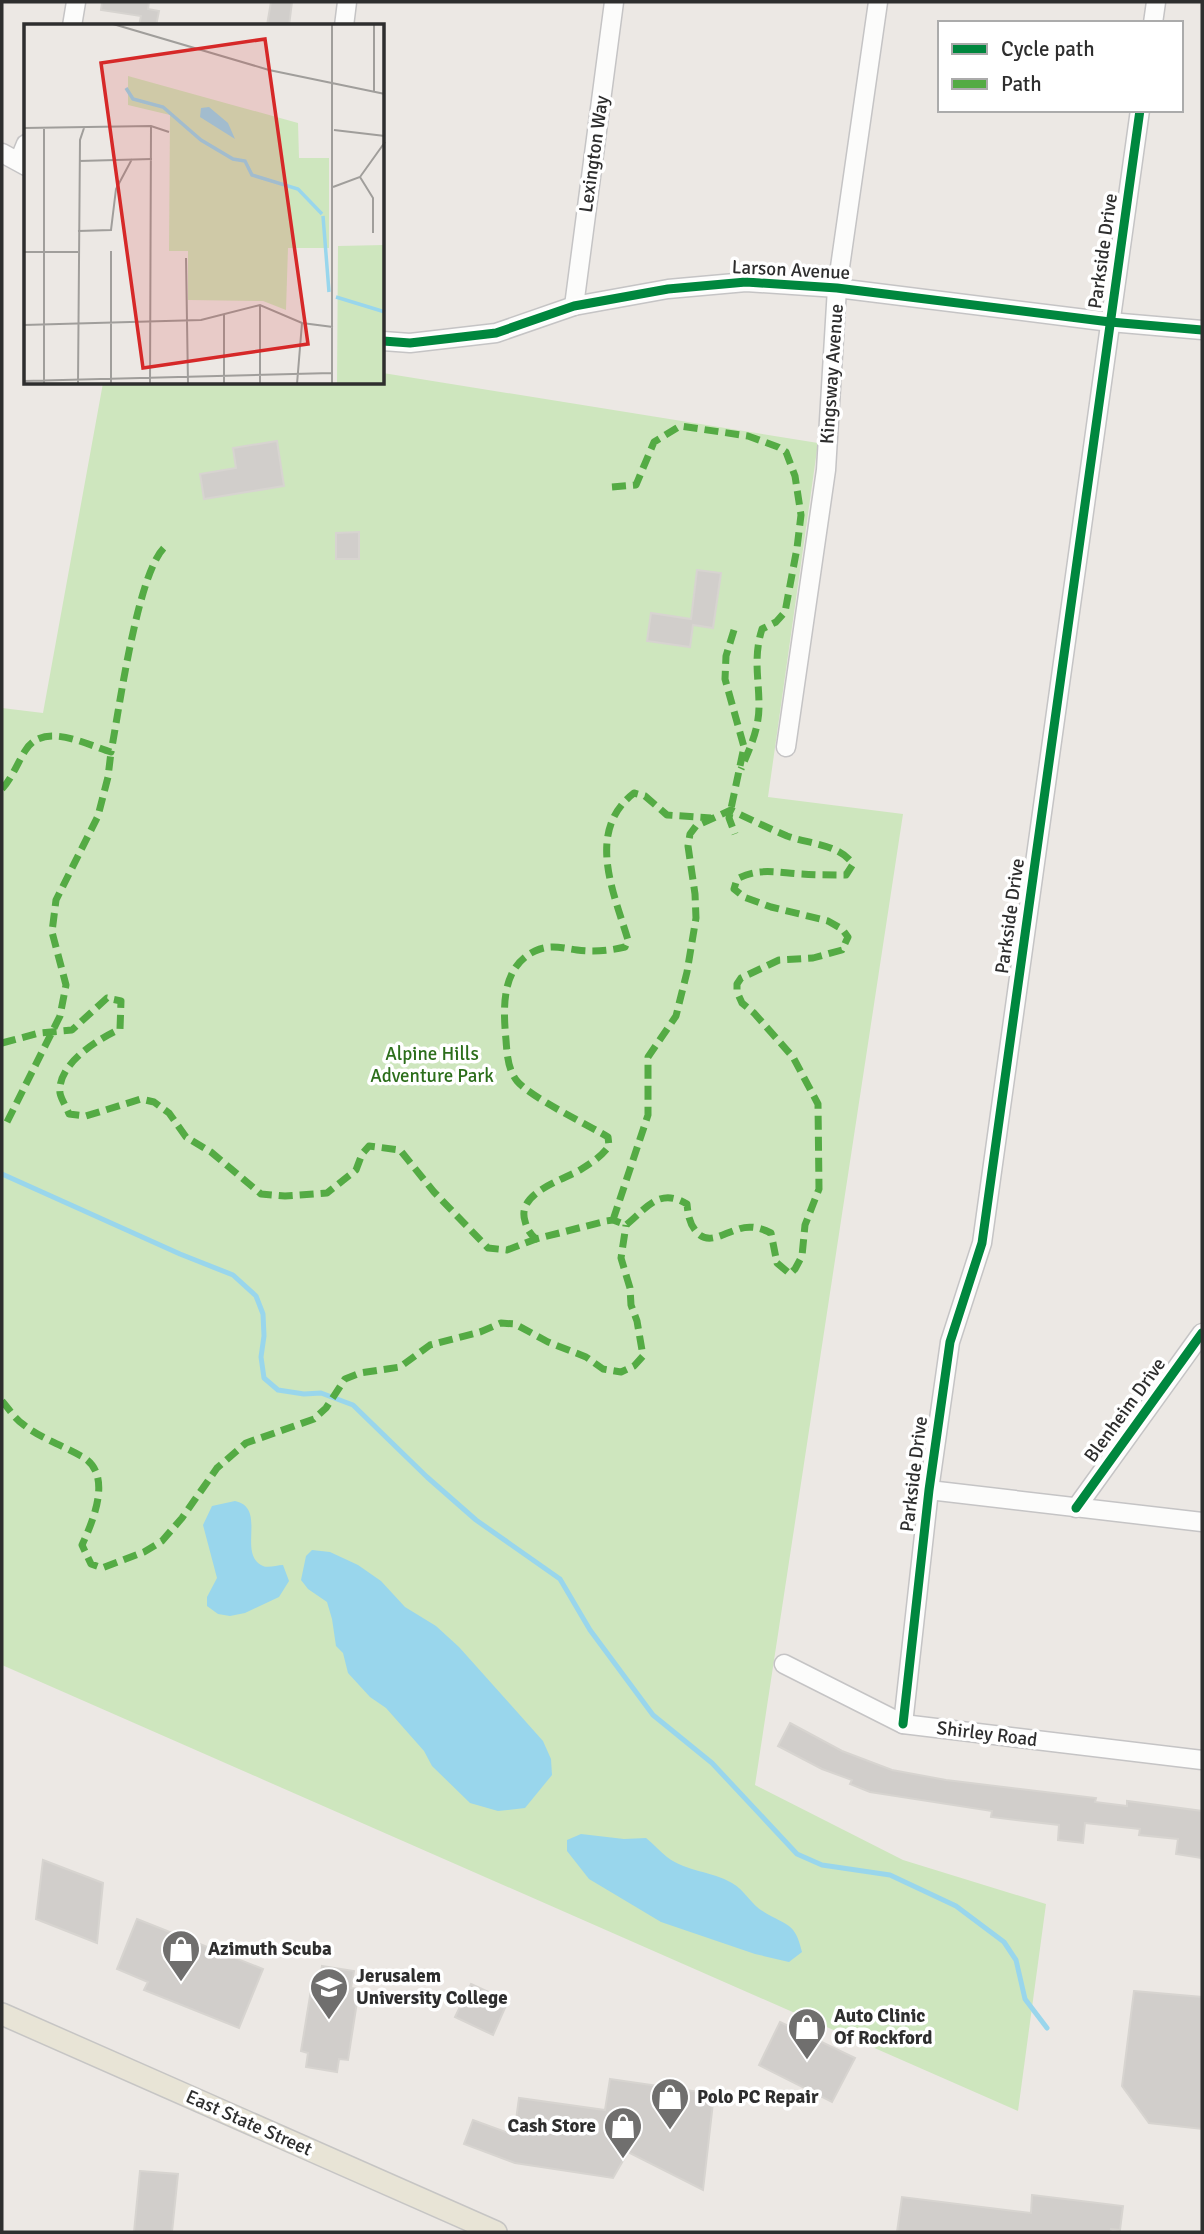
<svg xmlns="http://www.w3.org/2000/svg" width="1204" height="2234" font-family="Signika,sans-serif">
  <style>
    .green { fill: #cee6be }
    .water { fill: #99d6ec }
    .lines { fill: none; stroke-linecap: round; stroke-linejoin: round }
    .stream { stroke: #99d6ec; stroke-width: 5 }
    .building { fill: #d1cecb; stroke: #d7d4d0; stroke-width: 2 }
    .minor-casing { stroke: #c5c4c5; stroke-width: 21 }
    .major-casing { stroke: #c6c5c4; stroke-width: 24 }
    .minor { stroke: #fcfcfb; stroke-width: 18 }
    .major { stroke: #e8e4d6; stroke-width: 21 }
    .quiet { stroke: #54ab44; stroke-width: 7; stroke-dasharray: 14 7; stroke-linecap: butt }
    .cycleway-casing { stroke: #fff; stroke-width: 13 }
    .cycleway { stroke: #00873e; stroke-width: 9 }
    .labels { text-anchor: middle; dominant-baseline: central; stroke-width: 7; stroke-linejoin: round; paint-order: stroke }
    .street-label { font-size: 19px; fill: #2e2e2e; stroke: #fff }
    .park-label { font-size: 19px; fill: #2c6e1b; stroke: #fff }
    .poi-label { font-size: 19px; font-weight: bold; fill: #2e2e2e; stroke: #fff; text-anchor: start }
    .inset-river { fill: none; stroke: #99d6ec; stroke-width: 3.5 }
    .inset-road { fill: none; stroke: #a09e9b; stroke-width: 2 }
    .view { fill: #d62828; fill-opacity: 0.15; stroke: #d62828; stroke-width: 3.5 }
    .inset-edge { fill: none; stroke: #2e2e2e; stroke-width: 3.5 }
  </style>
  <rect width="100%" height="100%" fill="#ece8e4"/>
  <!-- green -->
  <path class="green" d="M383 373 818 443 768 797 903 814 755 1785 903 1860 1046 1904 1018 2111 2 1665V708L43 713 103 383H383Z"/>
  <!-- water -->
  <g class="water">
    <path d="M235 1501C267 1508 238 1551 261 1565 267 1569 276 1565 283 1565L289 1581 279 1597 245 1613 230 1616 218 1614 207 1606V1597L217 1578 203 1525 212 1506Z"/>
    <path d="M312 1550 330 1552 358 1565 381 1581 405 1607 436 1626 459 1647 543 1741 551 1759 552 1775 525 1808 498 1811 470 1803 432 1766 424 1751 386 1708 370 1697 348 1673 343 1653 336 1646 332 1619 327 1602 308 1589 301 1580 306 1556Z"/>
    <path d="M581 1834 624 1839 646 1838C654 1844 659 1851 667 1857 687 1872 712 1871 732 1883 745 1890 751 1905 764 1912 787 1926 795 1922 802 1952L789 1962 755 1954 661 1922 589 1879 567 1851V1840Z"/>
  </g>
  <g class="lines">
    <!-- stream -->
    <path class="stream" d="M2 1174 180 1254 233 1275 256 1296 263 1314 264 1336 261 1357 264 1378 278 1390 304 1394 321 1393 353 1405 427 1477 476 1520 560 1579 590 1630 653 1715 712 1763 797 1854 822 1865 890 1875 956 1906 1004 1942 1016 1960 1025 1999 1047 2028"/>
  </g>
  <!-- building -->
  <g class="building">
    <path d="M102 2H149L148 9 159 11 156 26H139L141 16 101 10Z"/>
    <path d="M271 2H292L289 26 267 25Z"/>
    <path d="M277 441 284 486 204 499 200 474 236 468 233 448Z"/>
    <path d="M359 532V559H336V533Z"/>
    <path d="M697 570 721 573 713 628 693 625 690 647 647 641 651 613 691 619Z"/>
    <path d="M790 1723 842 1751 892 1770 946 1780 1096 1798 1095 1802 1127 1806V1801L1202 1811V1858L1176 1854 1178 1839 1139 1835 1140 1829 1085 1823 1083 1843 1058 1840 1059 1825 991 1817 992 1811 870 1792 850 1784 852 1780 822 1769 778 1746Z"/>
    <path d="M43 1860 103 1883 97 1943 36 1919Z"/>
    <path d="M137 1919 263 1969 239 2028 144 1990 148 1982 117 1969Z"/>
    <path d="M322 1966 354 1971 351 1988 359 1989 348 2060 339 2059 337 2072 306 2067 308 2053 301 2051 312 1984 319 1985Z"/>
    <path d="M471 1984 508 2001 493 2035 455 2017Z"/>
    <path d="M1134 1991 1202 1997V2129L1149 2123 1122 2086Z"/>
    <path d="M780 2022 855 2058 832 2102 759 2065Z"/>
    <path d="M610 2079 714 2094 703 2190 628 2152 613 2178 515 2163 464 2144 473 2120 514 2135 519 2098 605 2110Z"/>
    <path d="M140 2171 178 2174 172 2232H134Z"/>
    <path d="M1032 2195 1123 2206 1120 2230 1111 2229 1110 2232H897L902 2197 1031 2213Z"/>
  </g>
  <g class="lines">
    <defs>
      <g id="minor">
        <path d="M1153 23 1156 2"/>
        <path d="M72 26 76 2"/>
        <path d="M344 26 347 2"/>
        <path d="M2 153 26 166"/>
        <path d="M19 161 26 144"/>
        <path d="M574 306 614 2"/>
        <path d="M383 341 410 343 496 333 574 306 668 289 746 282 837 288 1110 322 1202 330"/>
        <path d="M786 747 826 470 837 288 878 2"/>
        <path d="M929 1490 1202 1522"/>
        <path d="M1076 1508 1202 1333"/>
        <path d="M784 1664 903 1724 1202 1760"/>
        <path d="M903 1724 929 1490 950 1342 982 1243 1140 110"/>
      </g>
      <path id="major" d="M2 2014 496 2232"/>
    </defs>
    <!-- minor casing -->
    <use href="#minor" class="minor-casing"/>
    <!-- major casing -->
    <use href="#major" class="major-casing"/>
    <!-- minor -->
    <use href="#minor" class="minor"/>
    <!-- major -->
    <use href="#major" class="major"/>
    <!-- quiet -->
    <g class="quiet">
      <path d="M612 487 636 485 654 442 680 426 748 436 778 447 786 452 795 476 801 515 797 548 785 612 776 622 762 629C753 658 759 678 759 706 759 729 750 748 741 769"/>
      <path d="M734 630 726 656 725 679 744 747 729 818 735 834"/>
      <path d="M2 789C12 778 17 764 25 751 43 721 85 744 111 752 119 711 138 568 166 546"/>
      <path d="M2 1043 39 1033 72 1030 107 998 121 1001 120 1029C98 1039 57 1064 60 1093 61 1099 67 1108 69 1114L86 1116 141 1099 154 1102 169 1113 186 1137 211 1152 261 1194 285 1196 327 1193 356 1170 362 1154 369 1146 400 1150 434 1192 488 1248 507 1250 536 1239"/>
      <path d="M7 1122 60 1016 66 985 52 932 56 900 98 816 108 777 111 752"/>
      <path d="M613 1220 648 1115V1057L676 1016 687 972 696 918 695 894 688 846 690 834 696 826 731 810C749 819 768 828 787 836 809 844 839 844 853 864L846 875C831 875 816 875 802 874 778 873 759 867 737 879L734 889 744 897 771 907 828 921 842 929 848 937 842 950 813 958 779 960 741 978 737 984V992L742 1003 754 1013 793 1057 818 1104 819 1189 805 1225 802 1256 795 1269 790 1274 777 1263 771 1233C761 1228 750 1225 739 1229 723 1233 707 1247 695 1230 689 1222 688 1214 687 1204 659 1187 647 1208 626 1225L613 1220 606 1221 536 1239C530 1234 527 1229 525 1221 516 1193 563 1180 580 1170 590 1164 602 1156 609 1146L608 1137C588 1125 530 1097 517 1081 508 1070 507 1054 506 1040 503 1008 501 967 535 951 550 944 562 948 577 950 593 952 609 951 625 947L628 940C614 893 585 831 634 793L645 796 667 815 711 818"/>
      <path d="M2 1401C9 1409 15 1419 24 1425 42 1439 62 1445 81 1456 114 1473 93 1521 82 1545L91 1564 102 1568 144 1552 162 1541 182 1518 217 1468 246 1443 314 1419 326 1408 345 1379 360 1373 400 1367 430 1345 480 1332 501 1323 515 1324 548 1342 586 1357 603 1369 621 1372 634 1366 643 1356 637 1321 631 1305 630 1288 621 1258 626 1225"/>
    </g>
    <defs>
      <g id="cycleway">
        <path d="M383 341 410 343 496 333 574 306 668 289 746 282 837 288 1110 322 1202 330"/>
        <path d="M1076 1508 1202 1333"/>
        <path d="M903 1724 929 1490 950 1342 982 1243 1140 110"/>
      </g>
    </defs>
    <!-- cycleway casing -->
    <use href="#cycleway" class="cycleway-casing"/>
    <!-- cycleway -->
    <use href="#cycleway" class="cycleway"/>
  </g>
  <!-- icons -->
  <defs>
    <symbol id="shop-pin" viewBox="-11 -11 22 30"><path d="M0 17L-7.5 6A9.5 9.5 0 1 1 7.5 6Z" fill="#706f6e" stroke="#fff"/><path d="M-5-2.5h2.3a2.7 3.5 0 0 1 5.4 0H5L5.5 6h-11ZM-1.5-2.5h3a1.5 2.3 0 0 0-3 0Z" fill="#fff"/></symbol>
    <symbol id="school-pin" viewBox="-11 -11 22 30"><path d="M0 17L-7.5 6A9.5 9.5 0 1 1 7.5 6Z" fill="#706f6e" stroke="#fff"/><path d="M0-5L7-2L0 1L-7-2ZM-4 1L0 2.5L4 1V4Q0 6-4 4Z" fill="#fff"/></symbol>
  </defs>
  <g fill-rule="evenodd">
    <use href="#shop-pin" x="159" y="1927" width="44" height="60"/>
    <use href="#school-pin" x="307" y="1965" width="44" height="60"/>
    <use href="#shop-pin" x="785" y="2005" width="44" height="60"/>
    <use href="#shop-pin" x="648" y="2075" width="44" height="60"/>
    <use href="#shop-pin" x="601" y="2104" width="44" height="60"/>
  </g>
  <g class="labels">
    <!-- street labels -->
    <g class="street-label">
      <text transform="translate(594 154) rotate(-82)">Lexington Way</text>
      <text transform="translate(1103 251) rotate(-82)">Parkside Drive</text>
      <text transform="translate(791 270) rotate(3)">Larson Avenue</text>
      <text transform="translate(832 374) rotate(-86)">Kingsway Avenue</text>
      <text transform="translate(1010 916) rotate(-82)">Parkside Drive</text>
      <text transform="translate(1125 1410) rotate(-54)">Blenheim Drive</text>
      <text transform="translate(914 1474) rotate(-83)">Parkside Drive</text>
      <text transform="translate(987 1734) rotate(7)">Shirley Road</text>
      <text transform="translate(249 2123) rotate(24)">East State Street</text>
    </g>
    <!-- park labels -->
    <g class="park-label">
      <text x="432" y="1054">Alpine Hills<tspan x="432" dy="22">Adventure Park</tspan></text>
    </g>
    <!-- poi labels -->
    <g class="poi-label">
      <text x="208" y="1949">Azimuth Scuba</text>
      <text x="356" y="1976">Jerusalem<tspan x="356" dy="22">University College</tspan></text>
      <text x="834" y="2016">Auto Clinic<tspan x="834" dy="22">Of Rockford</tspan></text>
      <text x="697" y="2097">Polo PC Repair</text>
      <text x="596" y="2126" text-anchor="end">Cash Store</text>
    </g>
  </g>
  <!-- overview -->
  <g transform="translate(24 24)">
    <rect width="360" height="360" fill="#ece8e4"/>
    <path d="M104 52 274 99 275 134H305V224H264L262 286 239 277 164 276V227H145L146 91 104 81ZM360 221V360H313L314 222Z" fill="#cee6be"/>
    <path d="M185 83 204 99 211 115 176 93 177 84Z" fill="#99d6ec"/>
    <path class="inset-river" d="M102 64 109 75 139 83 177 116 209 135 221 137 228 151 274 165 298 190M299 192 305 268M312 273 361 288"/>
    <path class="inset-road" d="M89 0 245 46 361 70M350 68V0M0 104 127 102 145 108M20 105V360M310 106 361 112M55 137 128 135M336 153 349 174V209M309 163 336 153 361 118M54 207 87 206 92 165 108 135M0 228H54M162 234 164 360M200 290V360M0 301 177 296 236 281 278 299 309 303M0 357 308 349M54 360 56 116 60 104M87 360V227M126 360 127 102M236 360V281M273 360 278 299M308 360V0"/>
    <path class="view" d="M241 15 284 320 119 344 77 39Z"/>
    <rect width="360" height="360" class="inset-edge"/>
  </g>
  <!-- border -->
  <rect width="1204" height="2234" fill="none" stroke="#2e2e2e" stroke-width="7"/>
  <!-- legend -->
  <rect x="938" y="21" width="245" height="91" fill="#ffffff" stroke="#ababab" stroke-width="2"/>
  <rect x="952" y="44" width="35" height="10" fill="#00873e" stroke="#ababab" stroke-width="2"/>
  <text x="1001" y="56" font-size="21" fill="#2e2e2e">Cycle path</text>
  <rect x="952" y="79" width="35" height="10" fill="#54ab44" stroke="#ababab" stroke-width="2"/>
  <text x="1001" y="91" font-size="21" fill="#2e2e2e">Path</text>
</svg>
